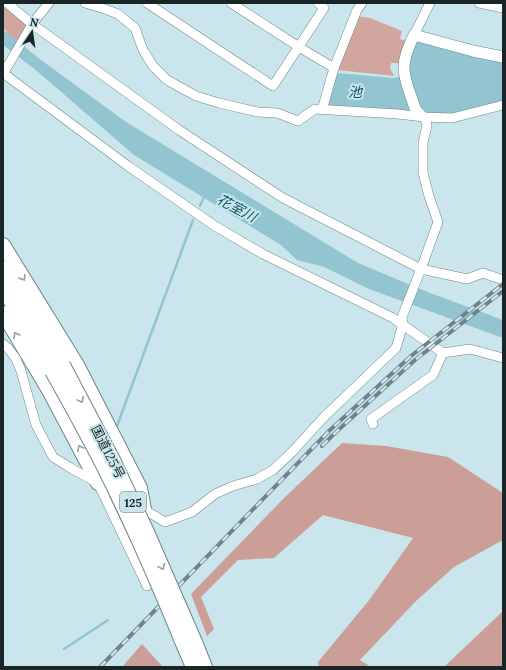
<svg xmlns="http://www.w3.org/2000/svg" width="506" height="670" font-family="Lora,'Noto Sans JP',serif">
  <style>
    .green { fill: #d1a69f }
    .forest { fill: #cb9f97 }
    .water { fill: #92c5cf }
    .lines { fill: none; stroke-linecap: round; stroke-linejoin: round }
    .stream { stroke: #92c5cf; stroke-width: 2.5 }
    .minor-casing { stroke: #6b858b; stroke-width: 10 }
    .tertiary-casing { stroke: #6b858b; stroke-width: 12 }
    .trunk-casing { stroke: #6b858b; stroke-width: 16 }
    .minor { stroke: #fff; stroke-width: 9 }
    .tertiary { stroke: #fff; stroke-width: 11 }
    .trunk { stroke: #fff; stroke-width: 14 }
    .rail-casing { stroke: #708387; stroke-width: 4 }
    .rail { stroke: #cae6ec; stroke-width: 2.5; stroke-dasharray: 8; stroke-linecap: butt }
    .trunk-bridge-casing { stroke: #6b858b; stroke-width: 16; stroke-linecap: butt }
    .trunk-bridge { stroke: #fff; stroke-width: 14 }
    .oneway { stroke: #989d9e }
    .labels { text-anchor: middle; dominant-baseline: central; stroke-width: 4; stroke-linejoin: round; paint-order: stroke }
    .shield { fill: #cae6ec; stroke: #4f5f62; stroke-width: 1 }
    .shield-label { font-size: 12px; font-weight: bold; fill: #1a2527 }
    .street-label { font-size: 13px; fill: #1a2527; stroke: #cae6ec }
    .water-label { font-size: 14px; font-style: italic; fill: #0f5562; stroke: #cae6ec }
  </style>
  <rect width="100%" height="100%" fill="#cae6ec"/>
  <!-- green -->
  <g class="green">
    <path d="M3 5 28 26 18 43 8 37 6 31 3 28Z"/>
    <path d="M357 16 370 18 402 31 400 39 409 42 404 63H391L390 68 394 76 337 70Z"/>
  </g>
  <!-- forest -->
  <g class="forest">
    <path d="M342 443 386 446 448 457 503 493V540L454 567 416 601 360 660 371 667H319L318 662 370 599 413 538 323 515 274 558 238 560 201 597 214 629 207 636 191 594 284 498Z"/>
    <path d="M503 611V667H444Z"/>
    <path d="M142 644 162 666V667H122Z"/>
  </g>
  <!-- water -->
  <g class="water">
    <path d="M3 30 41 60 126 122 358 263 425 291 503 320V338L369 289 324 267 297 260 281 245 134 155 37 71 3 45Z"/>
    <path d="M415 37 503 59V103L452 116 425 115 417 107 407 75Z"/>
    <path d="M337 73 394 78 403 76 420 115 324 108Z"/>
  </g>
  <g class="lines">
    <!-- stream -->
    <g class="stream">
      <path d="M200 206 205 195"/>
      <path d="M117 426 193 220"/>
      <path d="M64 649 108 620"/>
    </g>
    <defs>
      <g id="minor">
        <path d="M7 3 32 24 179 130 283 198 421 269 467 279 483 273 503 280"/>
        <path d="M85 3 105 9 118 14 135 28 143 50 153 66 167 80 196 96 219 103 258 112 277 113 298 121 315 109 398 114 424 117 452 118 503 105"/>
        <path d="M147 3 273 86 324 8 318 3"/>
        <path d="M231 3 299 47 334 68 322 110"/>
        <path d="M479 3 503 8"/>
        <path d="M414 35 430 3"/>
        <path d="M334 68 357 10 362 3"/>
        <path d="M3 73 128 166 215 226 263 254 393 318 443 353"/>
        <path d="M3 74 30 28 32 24 49 3"/>
        <path d="M3 344 8 348 16 359 21 371 36 425 53 457 69 467 117 494"/>
        <path d="M373 424 371 419 433 375 443 353 470 349 503 358"/>
        <path d="M98 483 147 586"/>
        <path d="M140 507 165 522 192 512 215 494 233 486 257 479 273 470 293 451 324 417 396 348 403 324 402 317 421 269 438 222 429 196 423 173V143L427 125 424 117 415 108"/>
      </g>
      <path id="tertiary" d="M415 108C411 96 404 80 404 68 404 57 409 46 414 35L473 51 503 57"/>
      <g id="trunk">
        <path d="M3 245 77 365 140 488 144 509"/>
        <path d="M3 268 63 365"/>
        <path d="M3 288 52 371"/>
        <path d="M3 313 50 392 98 483"/>
        <path d="M195 642 205 667"/>
        <path d="M184 646 193 667"/>
      </g>
    </defs>
    <!-- minor casing -->
    <use href="#minor" class="minor-casing"/>
    <!-- tertiary casing -->
    <use href="#tertiary" class="tertiary-casing"/>
    <!-- trunk casing -->
    <use href="#trunk" class="trunk-casing"/>
    <!-- minor -->
    <use href="#minor" class="minor"/>
    <!-- tertiary -->
    <use href="#tertiary" class="tertiary"/>
    <!-- trunk -->
    <use href="#trunk" class="trunk"/>
    <defs>
      <g id="rail">
        <path d="M322 446 335 433 415 360 503 291"/>
        <path d="M100 667 330 430 411 356 503 284"/>
      </g>
    </defs>
    <!-- rail casing -->
    <use href="#rail" class="rail-casing"/>
    <!-- rail -->
    <use href="#rail" class="rail"/>
    <defs>
      <g id="trunk-bridge">
        <path d="M63 365 113 460 147 532 195 642"/>
        <path d="M52 371C70 403 87 434 103 465 133 525 159 585 184 646"/>
      </g>
    </defs>
    <!-- trunk-bridge casing -->
    <use href="#trunk-bridge" class="trunk-bridge-casing"/>
    <!-- trunk-bridge -->
    <use href="#trunk-bridge" class="trunk-bridge"/>
  </g>
  <!-- one-way arrows -->
  <defs><path id="oneway-chevron" d="M-2-3.5L2.5 0L-2 3.5" fill="none" stroke-width="1.6" stroke-linecap="round" stroke-linejoin="round"/></defs>
  <g class="oneway">
    <use href="#oneway-chevron" transform="translate(23 278) rotate(58)"/>
    <use href="#oneway-chevron" transform="translate(16 335) rotate(-121)"/>
    <use href="#oneway-chevron" transform="translate(81 400) rotate(62)"/>
    <use href="#oneway-chevron" transform="translate(80 448) rotate(-118)"/>
    <use href="#oneway-chevron" transform="translate(162 567) rotate(66)"/>
  </g>
  <g class="labels">
    <!-- shield labels -->
    <rect class="shield" x="120" y="492" width="26" height="20" rx="3"/>
    <g class="shield-label">
      <text x="133" y="502">125</text>
    </g>
    <!-- street labels -->
    <g class="street-label">
      <text transform="translate(108 452) rotate(63)">国道125号</text>
    </g>
    <!-- water labels -->
    <g class="water-label">
      <text x="355" y="92">池</text>
      <text transform="translate(237 208) rotate(28)">花室川</text>
    </g>
  </g>
  <!-- border -->
  <rect width="506" height="670" fill="none" stroke="#1a2527" stroke-width="8"/>
  <!-- north arrow -->
  <g transform="translate(32 32) rotate(13)" stroke="#cae6ec" stroke-width="3" paint-order="stroke">
  <path d="M0-3L7 15L0 10L-7 15Z" fill="#1a2527"/>
  <text y="-6" font-size="11" font-weight="bold" text-anchor="middle" fill="#1a2527">N</text>
  </g>
</svg>
